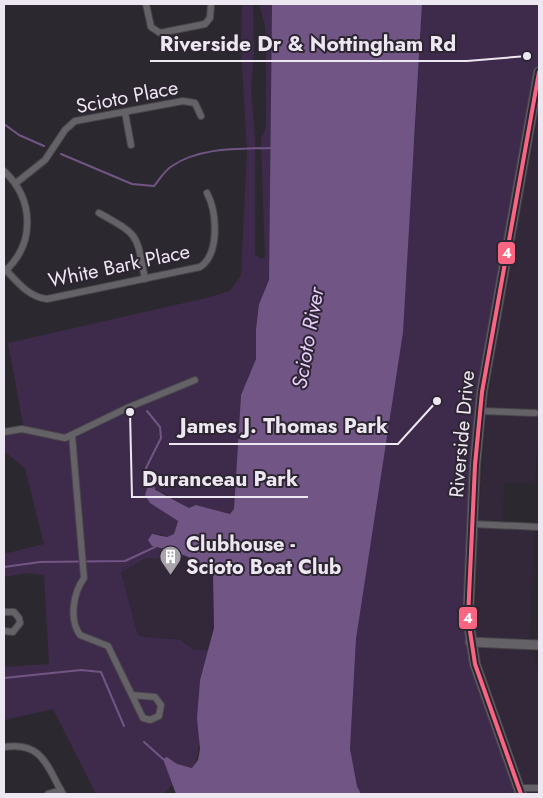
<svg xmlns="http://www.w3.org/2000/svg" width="543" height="798" font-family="Jost,sans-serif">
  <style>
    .built { fill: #322839 }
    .green { fill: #3e2b4b }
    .water { fill: #715585 }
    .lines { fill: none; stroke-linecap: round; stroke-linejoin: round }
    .stream { stroke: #715585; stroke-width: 2 }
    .minor-casing { stroke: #48454a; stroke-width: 8 }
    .secondary-casing { stroke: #48454a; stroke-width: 11 }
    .primary-casing { stroke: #48454a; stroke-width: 12 }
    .minor { stroke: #646167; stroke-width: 6 }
    .secondary { stroke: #646167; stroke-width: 9 }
    .primary { stroke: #645e6a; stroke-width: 10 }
    .bus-1-casing { stroke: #2d2532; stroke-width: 8 }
    .bus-1 { stroke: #fa6682; stroke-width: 4 }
    .labels { text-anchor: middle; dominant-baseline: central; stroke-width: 4; stroke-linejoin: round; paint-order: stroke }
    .street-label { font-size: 20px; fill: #ece7f0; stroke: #2d2532 }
    .poi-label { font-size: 20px; font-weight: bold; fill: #ece7f0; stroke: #2d2532; text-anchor: start }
    .water-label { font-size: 21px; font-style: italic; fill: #e7ccfc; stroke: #2d2532 }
    .leader { fill: none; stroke: #ece7f0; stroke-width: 2 }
    .callout-dot { fill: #ece7f0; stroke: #2d2532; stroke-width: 2 }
    .callout-label { font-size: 21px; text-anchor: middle; font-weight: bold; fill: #ece7f0; stroke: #2d2532; stroke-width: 4; stroke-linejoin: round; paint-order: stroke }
    .line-badge { stroke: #2d2532; stroke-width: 2 }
    .badge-label { font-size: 14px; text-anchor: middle; font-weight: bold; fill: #fff }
  </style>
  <rect width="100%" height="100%" fill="#2c282f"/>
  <!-- built -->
  <g class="built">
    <path d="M539 109V421L535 483H504L503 525 535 527 529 644 539 674V794H528L478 652 475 632 478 531 486 421 492 371Z"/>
    <path d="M186 556 201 562 213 574 214 628 209 650H194L181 639 138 636 121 572 146 558 173 560Z"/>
  </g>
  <!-- green -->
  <g class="green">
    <path d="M242 4H253L254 54 251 91 255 137V255L262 259 265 257 261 139 266 127V40L265 26 259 4H272L269 280 259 304 256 329V359L241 395 234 509 230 514 196 505 189 508 162 492 163 511 178 521 174 534 167 537 160 534 152 546 186 556 173 560 146 558 121 572 138 636 181 640 194 650H209C206 660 202 670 200 680 195 705 205 748 193 768L177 764 167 757 172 785 163 794H96L53 709 4 720V667L49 664 44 575 26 573 4 577V554L44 544 25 468 4 451V434L24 429 8 343 206 298 230 291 241 275 247 152 241 48Z"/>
    <path d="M422 4H539V72L485 371 468 624 521 794H361L357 786 350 749 356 639 415 136Z"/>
  </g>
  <!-- water -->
  <path class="water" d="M272 4H422L403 332 356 639 350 749 357 786 361 794H176L163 759 167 757 177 764 192 768 198 760 200 749 197 718 200 680 214 628 213 574C196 557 175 551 152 546L148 540 152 534 167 537 174 534 178 521 150 503 145 495 148 486 189 508 196 505 230 514 234 509 241 395 256 359V329L259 304 269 280Z"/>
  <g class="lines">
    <!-- stream -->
    <g class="stream">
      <path d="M4 124 19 135 44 146"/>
      <path d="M61 154 132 184 154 186C159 180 165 170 172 166 200 147 238 149 271 148"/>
      <path d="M147 411 160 427 161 438 146 468 154 489"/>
      <path d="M4 567 40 562 125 561 155 547"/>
      <path d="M4 678 81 670 101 672 124 726"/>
      <path d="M144 742 163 759"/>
    </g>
    <defs>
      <g id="minor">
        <path d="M146 4 151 27 160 33 205 24 210 18 211 4"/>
        <path d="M125 112 131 145"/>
        <path d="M4 171C34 199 36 244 4 272"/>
        <path d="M16 183 45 160 65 130 75 121 183 101 195 103 201 116"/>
        <path d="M99 213C140 236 136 233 145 279"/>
        <path d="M6 270C18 283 29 297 47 299L200 267C220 254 217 212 207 193"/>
        <path d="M480 411 535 413"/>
        <path d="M4 432 22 429 65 438 127 408 195 380"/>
        <path d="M72 435 84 578C73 593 69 620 80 635L108 646 143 718 150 720 159 716 161 705 155 697 132 695"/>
        <path d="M472 524 539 527"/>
        <path d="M4 612H14L19 618 20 623 13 632 4 631"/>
        <path d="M4 747C43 741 47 767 63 794"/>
        <path d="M519 788H539"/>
        <path d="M48 794 61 790"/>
      </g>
      <path id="secondary" d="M470 642 539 645"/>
      <path id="primary" d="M521 794 475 664 468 618 475 465 482 392 539 72"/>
    </defs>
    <!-- minor casing -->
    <use href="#minor" class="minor-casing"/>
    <!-- secondary casing -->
    <use href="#secondary" class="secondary-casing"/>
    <!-- primary casing -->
    <use href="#primary" class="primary-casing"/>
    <!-- minor -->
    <use href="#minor" class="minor"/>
    <!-- secondary -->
    <use href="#secondary" class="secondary"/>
    <!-- primary -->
    <use href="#primary" class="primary"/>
    <defs>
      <path id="bus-1" d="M521 794 475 664 468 618 475 465 482 392 539 72"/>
    </defs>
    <!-- bus-1 casing -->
    <use href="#bus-1" class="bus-1-casing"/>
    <!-- bus-1 -->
    <use href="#bus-1" class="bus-1"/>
  </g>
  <!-- icons -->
  <defs>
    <symbol id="building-pin" viewBox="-11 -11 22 30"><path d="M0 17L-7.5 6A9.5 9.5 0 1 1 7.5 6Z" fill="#a9a4ac" stroke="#2d2532"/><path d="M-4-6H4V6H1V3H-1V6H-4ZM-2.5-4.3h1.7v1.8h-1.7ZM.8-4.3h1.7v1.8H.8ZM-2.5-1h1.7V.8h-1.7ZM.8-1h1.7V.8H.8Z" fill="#fff"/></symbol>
  </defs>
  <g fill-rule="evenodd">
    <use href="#building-pin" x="158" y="544" width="25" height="34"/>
  </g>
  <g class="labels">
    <!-- street labels -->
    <g class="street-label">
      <text transform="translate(127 97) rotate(-11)">Scioto Place</text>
      <text transform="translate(119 266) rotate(-12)">White Bark Place</text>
      <text transform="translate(462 434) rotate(-85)">Riverside Drive</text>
    </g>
    <!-- poi labels -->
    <g class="poi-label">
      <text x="186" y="544">Clubhouse -<tspan x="186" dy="23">Scioto Boat Club</tspan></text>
    </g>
    <!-- water labels -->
    <g class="water-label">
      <text transform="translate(308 338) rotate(-80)">Scioto River</text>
    </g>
  </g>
  <!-- callouts -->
  <path class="leader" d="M527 56L467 61H150M437 401L398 444H169M130 412L132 497H308"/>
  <g class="callout-dot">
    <circle cx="527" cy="56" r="5"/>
    <circle cx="437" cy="401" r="5"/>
    <circle cx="130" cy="412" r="5"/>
  </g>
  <g class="callout-label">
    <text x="308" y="51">Riverside Dr &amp; Nottingham Rd</text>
    <text x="284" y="433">James J. Thomas Park</text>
    <text x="220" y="486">Duranceau Park</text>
  </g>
  <g class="line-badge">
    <rect x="497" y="241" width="19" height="24" rx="5" fill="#fa6682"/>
    <rect x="458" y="606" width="20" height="24" rx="5" fill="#fa6682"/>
  </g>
  <g class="badge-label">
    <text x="507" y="258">4</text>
    <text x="468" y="623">4</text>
  </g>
  <!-- border -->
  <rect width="543" height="798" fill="none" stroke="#ece7f0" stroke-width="10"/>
</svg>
